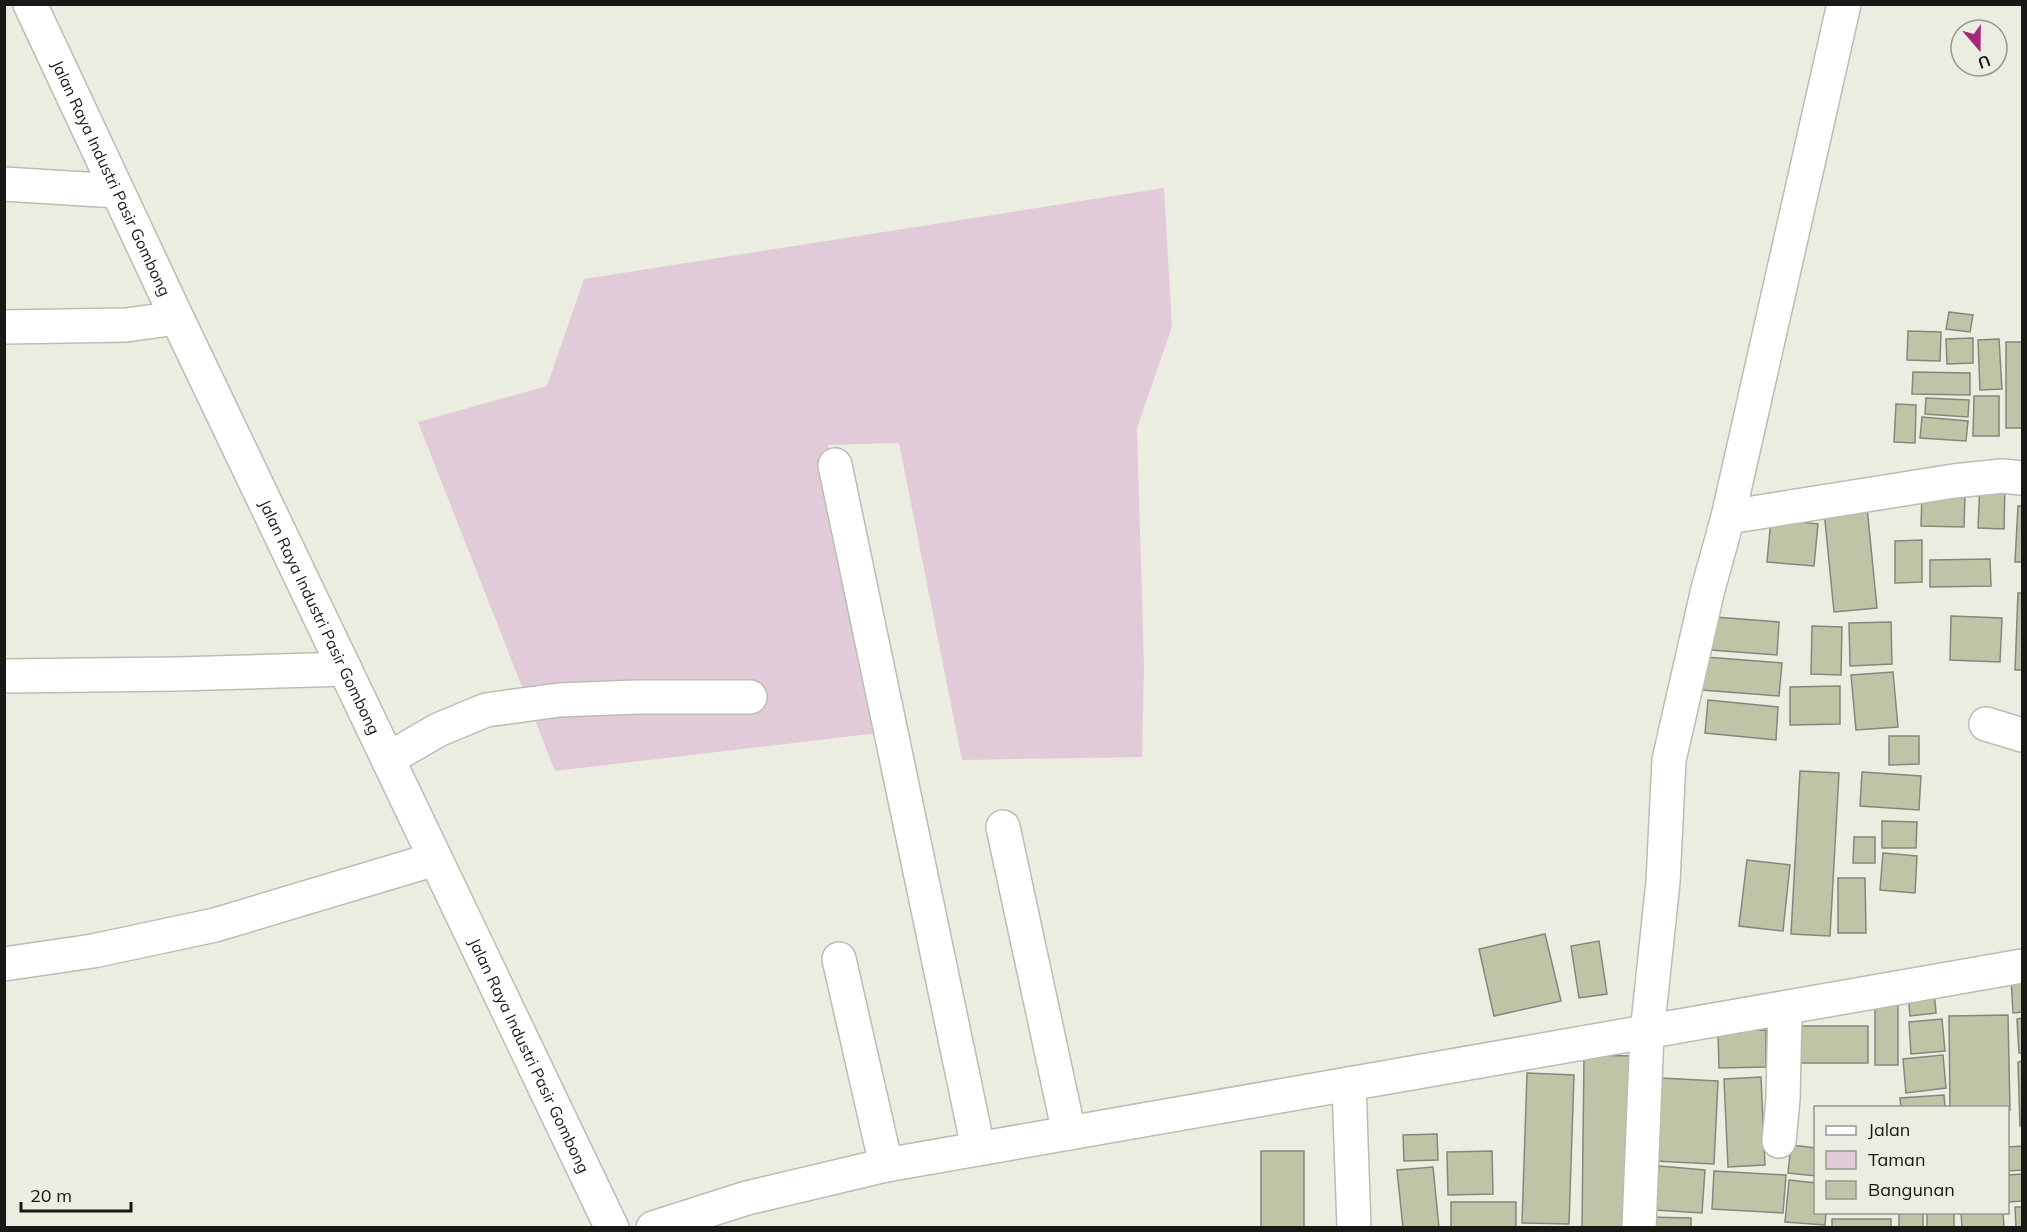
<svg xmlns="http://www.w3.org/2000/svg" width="2027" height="1232" font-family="Mulish,sans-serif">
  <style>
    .green { fill: #e2cbd8 }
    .building { fill: #bfc4a6; stroke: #85877d; stroke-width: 1.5 }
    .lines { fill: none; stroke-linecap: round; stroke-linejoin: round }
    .minor-casing { stroke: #bbbdb2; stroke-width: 36 }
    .major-casing { stroke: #bbbdb2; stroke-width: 36 }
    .minor { stroke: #fff; stroke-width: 33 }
    .major { stroke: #fff; stroke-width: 33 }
    .labels { text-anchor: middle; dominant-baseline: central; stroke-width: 5; stroke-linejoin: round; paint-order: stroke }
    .street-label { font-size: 16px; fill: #181915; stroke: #ebede1 }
  </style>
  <rect width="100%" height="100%" fill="#ebede1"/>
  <!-- green -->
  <path class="green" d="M1164 188 1172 327 1137 428 1144 667 1142 757 962 760 899 443 828 445 878 733 555 771 418 422 547 386 584 279Z"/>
  <!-- building -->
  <g class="building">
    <path d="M1949 312 1973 315 1970 332 1946 329Z"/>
    <path d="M1908 331 1941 332 1940 361 1907 360Z"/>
    <path d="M1973 338V363L1947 364 1946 339Z"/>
    <path d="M1999 339 2002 389 1980 390 1978 340Z"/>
    <rect x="2006" y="342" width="16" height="86"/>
    <path d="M1913 372 1970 373V395L1912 394Z"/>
    <path d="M1974 396H1999V436H1973Z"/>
    <path d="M1926 398 1969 400 1968 417 1925 414Z"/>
    <path d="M1896 404 1916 405 1915 443 1894 442Z"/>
    <path d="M1922 417 1968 421 1966 441 1920 438Z"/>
    <path d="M1980 482 2005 483 2004 529 1978 528Z"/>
    <path d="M1922 494 1965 495 1964 527 1921 526Z"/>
    <path d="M2018 506H2022V562H2015Z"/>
    <path d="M1867 507 1877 608 1834 612 1824 511Z"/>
    <path d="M1771 519 1818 524 1814 566 1767 562Z"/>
    <path d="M1922 540V582L1895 583V541Z"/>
    <path d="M1990 559 1991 586 1930 587V560Z"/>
    <path d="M2018 593H2022V670H2015Z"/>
    <path d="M1951 616 2002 618 2000 662 1950 660Z"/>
    <path d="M1715 617 1779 622 1777 655 1711 650Z"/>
    <path d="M1891 622 1892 664 1850 666 1849 623Z"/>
    <path d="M1812 626 1842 627 1841 675 1811 674Z"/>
    <path d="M1705 657 1782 663 1779 696 1702 690Z"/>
    <path d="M1893 672 1898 727 1856 730 1851 675Z"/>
    <path d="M1840 686V724L1790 725V687Z"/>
    <path d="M1708 700 1778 707 1776 740 1705 733Z"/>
    <path d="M1889 736H1919V764L1889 765Z"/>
    <path d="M1800 771 1839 773 1830 936 1791 934Z"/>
    <path d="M1862 772 1921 776 1919 810 1860 806Z"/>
    <path d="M1882 821 1917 822 1916 848H1882Z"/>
    <path d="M1854 837H1875V863H1853Z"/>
    <path d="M1883 853 1917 856 1915 893 1880 890Z"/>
    <path d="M1747 860 1790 865 1783 931 1739 926Z"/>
    <path d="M1838 878H1865L1866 933H1838Z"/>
    <path d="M1545 934 1561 1001 1494 1016 1479 949Z"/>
    <path d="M1599 941 1607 994 1579 998 1571 946Z"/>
    <path d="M2022 977V1012L2013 1013 2011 978Z"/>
    <path d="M1934 990 1936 1013 1910 1016 1908 993Z"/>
    <rect x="1875" y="1002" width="23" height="63"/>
    <path d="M2008 1015 2010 1110H2008V1108H1950L1949 1016Z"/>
    <path d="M2022 1018V1053H2019L2017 1019Z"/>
    <path d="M1942 1019 1945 1051 1911 1054 1909 1022Z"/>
    <rect x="1788" y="1026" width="80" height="37"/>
    <path d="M1766 1030V1067L1719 1068 1718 1031Z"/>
    <path d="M1584 1055 1633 1056 1631 1227H1582Z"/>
    <path d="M1943 1055 1946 1088 1906 1093 1903 1059Z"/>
    <path d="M2022 1061V1126H2020L2018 1062Z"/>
    <path d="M1527 1073 1574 1075 1569 1224 1522 1223Z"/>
    <path d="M1761 1077 1765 1165 1728 1167 1724 1079Z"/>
    <path d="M1660 1078 1718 1081 1714 1164 1655 1161Z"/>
    <path d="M1944 1095 1945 1108H1901L1900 1098Z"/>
    <path d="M1437 1134 1438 1160 1404 1161 1403 1135Z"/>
    <path d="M1791 1145 1816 1148V1176L1788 1173Z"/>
    <path d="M2022 1146V1170L2008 1171V1147Z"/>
    <rect x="1261" y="1151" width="43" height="77"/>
    <path d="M1492 1151 1493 1194 1448 1195 1447 1152Z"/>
    <path d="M1659 1166 1705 1170 1702 1213 1655 1210Z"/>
    <path d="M1433 1167 1439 1228H1403L1397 1170Z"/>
    <path d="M1714 1171 1786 1175 1783 1213 1712 1209Z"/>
    <path d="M2022 1174V1201L2008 1202V1175Z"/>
    <path d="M1789 1180 1816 1183V1212H1826L1825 1225 1785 1222Z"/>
    <rect x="1451" y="1202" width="65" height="26"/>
    <path d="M2015 1207H2022V1228H2016Z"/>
    <rect x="1899" y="1212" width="24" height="16"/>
    <rect x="1927" y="1212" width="27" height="16"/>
    <path d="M1961 1212H2003L2004 1228H1962Z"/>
    <path d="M1647 1217 1691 1218V1228H1646Z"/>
    <rect x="1832" y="1219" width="59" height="9"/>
  </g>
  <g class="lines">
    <defs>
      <g id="minor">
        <path d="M4 184 117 191"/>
        <path d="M4 327 126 325 177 318"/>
        <path d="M835 465 978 1148"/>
        <path d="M1728 517 1954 481 2002 476 2022 478"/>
        <path d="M4 676 177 674 345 669"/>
        <path d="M1986 724 2022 735"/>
        <path d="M388 759 438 730 486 710 559 700 637 697H750"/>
        <path d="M1003 827 1069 1133"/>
        <path d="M839 959 886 1165"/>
        <path d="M4 964 93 951 215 925 435 859"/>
        <path d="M1349 1084 1354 1228"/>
        <path d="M1779 1141 1783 1099 1785 1009"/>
        <path d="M1639 1228 1647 1033 1663 882 1669 760 1708 589 1728 517 1844 4"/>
      </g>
      <g id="major">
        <path id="s1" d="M30 4 177 318 612 1228"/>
        <path d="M653 1228 747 1198 886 1165 2022 966"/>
      </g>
    </defs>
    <!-- minor casing -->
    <use href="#minor" class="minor-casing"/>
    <!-- major casing -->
    <use href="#major" class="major-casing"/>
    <!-- minor -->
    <use href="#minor" class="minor"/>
    <!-- major -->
    <use href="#major" class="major"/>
  </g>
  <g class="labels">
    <!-- street labels -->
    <g class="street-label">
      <text stroke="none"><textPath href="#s1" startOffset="192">Jalan Raya Industri Pasir Gombong</textPath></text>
      <text stroke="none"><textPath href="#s1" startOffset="678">Jalan Raya Industri Pasir Gombong</textPath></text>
      <text stroke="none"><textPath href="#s1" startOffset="1164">Jalan Raya Industri Pasir Gombong</textPath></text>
    </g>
  </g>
  <!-- border -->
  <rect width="2027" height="1232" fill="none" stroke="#181915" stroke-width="12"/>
  <!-- legend -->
  <rect x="1814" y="1106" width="195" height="108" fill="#ebede1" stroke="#97988f" stroke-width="1.5"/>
  <rect x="1826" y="1126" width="30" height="9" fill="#ffffff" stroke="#97988f" stroke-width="1.5"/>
  <text x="1868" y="1136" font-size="18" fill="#181915">Jalan</text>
  <rect x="1826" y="1151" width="30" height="18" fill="#e2cbd8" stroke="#97988f" stroke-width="1.5"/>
  <text x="1868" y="1166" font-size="18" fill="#181915">Taman</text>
  <rect x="1826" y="1181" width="30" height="18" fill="#bfc4a6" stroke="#97988f" stroke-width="1.5"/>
  <text x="1868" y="1196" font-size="18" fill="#181915">Bangunan</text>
  <!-- north arrow -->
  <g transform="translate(1979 48) rotate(160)"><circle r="28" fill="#ebede1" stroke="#97988f" stroke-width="1.5"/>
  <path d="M0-4.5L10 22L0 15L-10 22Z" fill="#a4287c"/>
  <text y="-9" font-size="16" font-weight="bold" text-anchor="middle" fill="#181915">U</text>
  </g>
  <!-- scale -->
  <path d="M21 1202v9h110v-9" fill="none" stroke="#181915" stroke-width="3"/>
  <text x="30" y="1202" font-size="18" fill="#181915" stroke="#ebede1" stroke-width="4.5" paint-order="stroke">20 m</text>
</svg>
